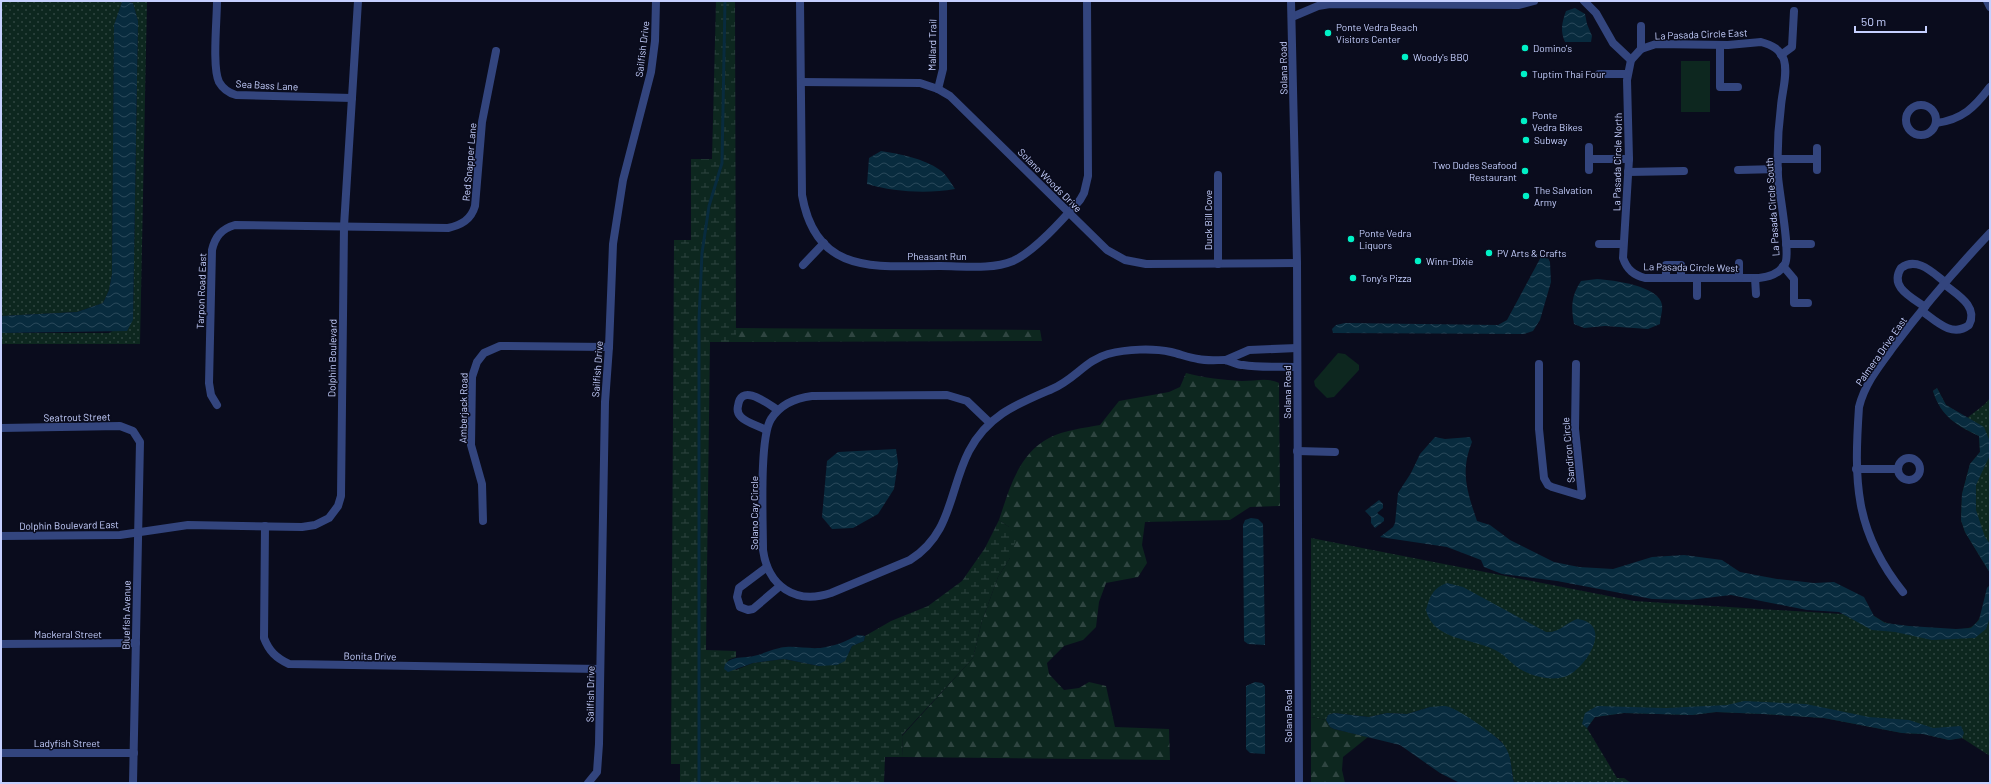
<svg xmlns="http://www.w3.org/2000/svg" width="1991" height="784" font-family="Barlow,sans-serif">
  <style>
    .grass { fill: url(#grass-dots) }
    .forest { fill: url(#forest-firs) }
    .wetland { fill: url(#wetland-marsh) }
    .garden { fill: #0d271f }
    .water { fill: url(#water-waves) }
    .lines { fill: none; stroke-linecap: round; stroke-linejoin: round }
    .stream { stroke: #082b3e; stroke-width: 3 }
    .minor { stroke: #33457e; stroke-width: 8 }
    .tertiary { stroke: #33457e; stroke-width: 8 }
    .poi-dot { fill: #00f1c6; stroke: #0a0c1d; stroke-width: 1.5 }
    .labels { text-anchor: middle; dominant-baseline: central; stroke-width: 3; stroke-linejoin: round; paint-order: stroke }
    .poi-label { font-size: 10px; fill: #c6d0ff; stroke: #0a0c1d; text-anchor: start }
    .street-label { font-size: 10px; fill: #c6d0ff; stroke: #0a0c1d }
  </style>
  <defs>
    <pattern id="grass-dots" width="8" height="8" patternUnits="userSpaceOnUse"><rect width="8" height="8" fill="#0d271f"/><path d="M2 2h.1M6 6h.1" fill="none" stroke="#2f4541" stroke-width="1.8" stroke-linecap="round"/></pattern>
    <pattern id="forest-firs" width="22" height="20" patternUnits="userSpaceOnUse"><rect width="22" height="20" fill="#0d271f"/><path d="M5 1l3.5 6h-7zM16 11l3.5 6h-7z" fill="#2f4541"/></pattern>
    <pattern id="wetland-marsh" width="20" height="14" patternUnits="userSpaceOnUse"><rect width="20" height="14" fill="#0d271f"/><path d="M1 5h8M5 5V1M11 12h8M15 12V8" fill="none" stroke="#2f4541"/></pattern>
    <pattern id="water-waves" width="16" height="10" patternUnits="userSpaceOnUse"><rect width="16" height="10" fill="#082b3e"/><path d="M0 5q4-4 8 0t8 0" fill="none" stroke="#2a495b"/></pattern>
  </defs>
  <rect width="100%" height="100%" fill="#0a0c1d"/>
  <!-- grass -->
  <g class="grass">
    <path d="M1 1H125L122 2 114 26 112 274 109 290 103 303 77 312 1 316Z"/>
    <path d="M130 1H147L140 344H1V333H109L133 320 138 21 133 3Z"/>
    <path d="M1937 388 1946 405 1967 418 1985 404 1990 398V573L1965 532 1961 520 1962 494 1970 464 1980 452 1979 436C1957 426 1941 416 1933 391Z"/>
    <path d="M1311 538 1634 601 1874 616C1878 618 1883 622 1887 623 1900 626 1961 633 1971 627 1983 621 1985 600 1987 588L1990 585V756L1962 738 1949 740 1923 734 1902 733 1824 718 1763 714 1716 712 1692 715 1624 713 1595 717 1587 728 1617 778H1624L1631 783H1514C1511 767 1511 753 1500 740L1449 707H1430L1407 714 1387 713 1369 717 1334 713 1328 715 1326 720 1311 717Z"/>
  </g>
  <!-- forest -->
  <g class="forest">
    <path d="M735 328 1040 330 1042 341 736 342Z"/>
    <path d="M1186 373C1205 378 1223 380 1242 381 1256 381 1267 377 1279 383L1280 506 1250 507 1230 520 1145 522 1142 545 1147 563 1138 577 1106 583 1099 602 1096 627 1083 640 1064 646 1047 663 1049 674 1064 690 1079 688 1089 682 1106 686 1115 727 1169 729 1170 760 903 757 902 736 973 658 982 621 998 577 1010 558 1009 527 999 520C1009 490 1018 454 1049 438 1064 430 1084 428 1100 425L1119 401 1169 392 1180 387Z"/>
    <path d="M1311 717 1326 720 1330 727 1334 729 1368 737 1343 757 1342 770 1345 783H1311Z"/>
  </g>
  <!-- wetland -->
  <path class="wetland" d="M716 1H735L736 342H710L706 650 736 651V657L728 660 736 670 753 663 784 659 819 666 849 653 852 646 864 641 865 636 891 621 928 606 962 581 985 548 999 520 1009 527 1016 539 1010 558 998 577 982 621 973 658 902 735 903 757H885L884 783H680V764H671L674 240H691V159H712Z"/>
  <!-- garden -->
  <g class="garden">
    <rect x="1681" y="61" width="29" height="51"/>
    <path d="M1338 353 1345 354 1359 365V370L1334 397 1327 398 1315 386 1314 381Z"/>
  </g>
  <!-- water -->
  <g class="water">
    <path d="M125 1 133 3 138 21 133 320 127 331 1 333V316L77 312 103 303 109 290 112 274 114 25 122 2Z"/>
    <path d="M1575 8 1585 14 1587 24 1592 36 1591 42H1565C1560 31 1562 22 1566 11Z"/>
    <path d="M881 151C900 154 923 158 940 170 946 174 951 183 955 189 927 194 894 192 867 184L869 158Z"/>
    <path d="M1542 255 1547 256 1550 262 1551 282 1540 320 1533 331 1524 334 1333 333 1332 329 1336 325 1345 323 1498 325 1507 320Z"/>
    <path d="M1597 279C1613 280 1660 286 1662 305 1663 311 1660 318 1660 324L1648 329 1605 326 1584 328 1574 324C1571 307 1571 296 1581 281Z"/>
    <path d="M1937 388 1946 405 1984 427 1990 442V455L1976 485V510L1985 537 1990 544V573L1965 532 1961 520 1962 494 1970 464 1980 452 1979 436C1957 425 1941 417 1933 391Z"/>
    <path d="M1435 437 1445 439 1470 437 1472 442C1460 472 1467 491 1477 521L1490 525 1510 540 1554 562 1579 567 1613 569 1652 557 1684 555 1722 560 1740 572 1777 579 1814 583 1834 582 1864 597 1874 616 1885 623 1909 626 1956 629 1971 628 1979 620 1987 588 1990 585V617L1986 629 1975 638 1932 640 1895 632 1872 630 1839 612 1807 610 1731 595 1689 600 1652 599 1557 581 1502 574 1484 567 1481 560 1447 547 1380 537 1393 527 1395 523 1398 493 1411 473 1420 454Z"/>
    <path d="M896 449 898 463 894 489 878 514 853 528 832 529 822 517 827 461 838 452Z"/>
    <path d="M1379 500 1383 504V508L1377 513 1384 518V521L1375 528 1371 523V517L1365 511Z"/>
    <path d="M1251 518 1258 519 1263 524 1265 645 1248 644 1244 641 1243 525 1245 520Z"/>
    <path d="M1447 583 1463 587 1546 632C1560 633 1565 623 1577 619 1614 623 1587 667 1567 676 1553 682 1529 676 1517 667 1509 661 1503 653 1493 649 1470 638 1433 640 1426 610 1430 596 1433 588 1447 583Z"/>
    <path d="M858 635 865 636 864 641 852 646 845 661 837 665 819 666 784 659 753 663 728 672 724 669 725 664C732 657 738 658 747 657 761 656 772 648 786 647 799 646 813 650 826 647 838 645 848 640 858 635Z"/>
    <path d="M1255 682 1262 683 1265 686V754L1250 753 1246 749V686Z"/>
    <path d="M1744 701 1806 704 1869 717 1909 720 1933 728 1961 726 1964 733 1962 738 1949 740 1923 734 1902 733 1824 718 1763 714 1716 712 1692 715 1624 713 1595 717 1587 728 1582 724 1585 713 1597 706 1666 708 1727 705Z"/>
    <path d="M1430 707C1436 707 1444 705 1449 707 1458 709 1499 737 1504 745 1512 756 1511 770 1514 783H1460L1440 773 1400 745 1334 729 1330 727 1326 720 1328 715 1334 713 1369 717 1387 713 1407 714Z"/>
  </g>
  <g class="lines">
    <!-- stream -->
    <path class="stream" d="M699 783V319L702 253 709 206 722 163 725 1"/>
    <!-- minor -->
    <g class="minor">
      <path d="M217 1C217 20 212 67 219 82 223 89 229 93 236 95L352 98"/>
      <path d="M800 1 802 195C816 276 876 266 940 266 963 266 991 270 1013 261 1035 251 1064 218 1080 200L1084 193 1088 176 1087 1"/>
      <path d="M1584 1 1596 13 1613 43 1631 60"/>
      <path d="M1987 1 1990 7"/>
      <path d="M1292 17 1318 6 1330 4 1519 5 1534 1"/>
      <path d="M1761 42C1772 45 1780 49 1784 60 1788 74 1782 92 1781 106 1778 129 1777 153 1778 176 1779 193 1791 253 1785 264 1780 273 1770 277 1759 278H1645C1634 275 1627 270 1623 258L1629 159 1627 80 1631 60 1641 49 1656 44 1728 45Z"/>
      <path d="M1720 45V87H1738"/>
      <path d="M1641 49V26"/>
      <path d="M1781 55 1792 47 1794 11"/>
      <path d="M1599 74H1627"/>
      <path d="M801 82 920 83 938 89 950 96 1107 250 1125 260 1146 264 1297 263"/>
      <path d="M938 89 943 69V1"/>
      <circle cx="1921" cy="120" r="15"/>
      <path d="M1936 123C1962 120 1975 107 1990 87"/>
      <path d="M1589 159H1629"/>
      <path d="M1778 159H1817"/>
      <path d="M1589 170V147"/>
      <path d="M1738 170 1778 169"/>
      <path d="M1817 170V148"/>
      <path d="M1628 172 1684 171"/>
      <path d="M1218 175V264"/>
      <path d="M1599 244H1623"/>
      <path d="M1786 244H1811"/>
      <path d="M803 265 824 243"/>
      <path d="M1783 266 1794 279V303H1808"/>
      <path d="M1666 278V265H1681V278"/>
      <path d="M1739 278V263"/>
      <path d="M1755 278 1756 294"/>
      <path d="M1697 296V278"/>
      <path d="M1925 307C1911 297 1889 287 1901 268 1917 256 1933 273 1945 282"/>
      <path d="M1922 311C1936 321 1952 338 1969 325 1979 306 1956 294 1944 284"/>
      <path d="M1226 360 1249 350 1297 348"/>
      <path d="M1539 364V429L1544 478 1548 485 1552 487 1582 496 1575 429 1576 364"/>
      <path d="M217 405 211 395 209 383 212 250C215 237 221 229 235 225L448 228C461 225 471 220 475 206L482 122 496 51"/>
      <path d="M990 423 967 401 947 395 812 396C795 398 780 405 771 419 759 438 763 523 763 550 768 586 795 605 831 593L910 560C952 534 949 490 969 451 988 415 1017 404 1052 389 1073 381 1086 360 1108 354 1127 349 1153 348 1171 352 1180 354 1189 358 1198 359 1207 361 1216 360 1225 360 1231 361 1237 365 1243 365 1260 368 1279 366 1297 367"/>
      <path d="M1 428 120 426 133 431 140 442 133 783"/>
      <path d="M766 430C759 426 747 423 741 417 738 414 737 410 738 406 741 382 768 404 778 410"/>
      <path d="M1297 451 1335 452"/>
      <circle cx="1909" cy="469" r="11"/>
      <path d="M1856 469H1898"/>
      <path d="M483 521 482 484 471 445 472 377 477 362 484 353 500 346 609 347"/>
      <path d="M265 526 264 638C269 651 276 658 289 664L600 669"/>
      <path d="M1 536 120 535 188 525 302 527 315 525 329 518 338 506 341 496 344 226 358 1"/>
      <path d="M767 567 739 588 737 597 740 607 748 610 753 609 780 586"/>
      <path d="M1903 592C1854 531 1854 481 1859 407 1865 383 1880 365 1894 346 1924 306 1956 269 1990 233"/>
      <path d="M1 644 136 643"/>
      <path d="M1 753H134"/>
      <path d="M588 783 597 772 599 744 605 402 609 347 613 244 623 180 651 72 655 41 656 1"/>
    </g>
    <!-- tertiary -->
    <path class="tertiary" d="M1291 1 1297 263 1299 783"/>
  </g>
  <!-- markers -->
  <g class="poi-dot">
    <circle cx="1328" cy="33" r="4"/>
    <circle cx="1525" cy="48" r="4"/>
    <circle cx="1405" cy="57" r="4"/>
    <circle cx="1524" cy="74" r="4"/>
    <circle cx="1524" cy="121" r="4"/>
    <circle cx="1526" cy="140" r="4"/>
    <circle cx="1525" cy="171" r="4"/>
    <circle cx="1526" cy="196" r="4"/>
    <circle cx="1351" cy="239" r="4"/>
    <circle cx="1489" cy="253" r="4"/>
    <circle cx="1418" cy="261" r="4"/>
    <circle cx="1353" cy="278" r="4"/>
  </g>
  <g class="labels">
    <!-- poi labels -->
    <g class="poi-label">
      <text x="1336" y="27">Ponte Vedra Beach<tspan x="1336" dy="12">Visitors Center</tspan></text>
      <text x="1533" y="48">Domino's</text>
      <text x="1413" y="57">Woody's BBQ</text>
      <text x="1532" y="74">Tuptim Thai Four</text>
      <text x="1532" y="115">Ponte<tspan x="1532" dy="12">Vedra Bikes</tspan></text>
      <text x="1534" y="140">Subway</text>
      <text x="1517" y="165" text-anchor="end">Two Dudes Seafood<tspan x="1517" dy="12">Restaurant</tspan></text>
      <text x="1534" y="190">The Salvation<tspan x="1534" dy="12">Army</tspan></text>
      <text x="1359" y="233">Ponte Vedra<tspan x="1359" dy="12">Liquors</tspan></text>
      <text x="1497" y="253">PV Arts &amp; Crafts</text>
      <text x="1426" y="261">Winn-Dixie</text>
      <text x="1361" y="278">Tony's Pizza</text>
    </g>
    <!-- street labels -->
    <g class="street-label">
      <text transform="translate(1701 34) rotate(-2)">La Pasada Circle East</text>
      <text transform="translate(932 45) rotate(-89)">Mallard Trail</text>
      <text transform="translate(642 49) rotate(-83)">Sailfish Drive</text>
      <text transform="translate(1283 68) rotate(-91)">Solana Road</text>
      <text transform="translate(267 85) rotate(3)">Sea Bass Lane</text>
      <text transform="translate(469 162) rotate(-85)">Red Snapper Lane</text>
      <text transform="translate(1617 162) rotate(-89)">La Pasada Circle North</text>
      <text transform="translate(1050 180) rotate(45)">Solano Woods Drive</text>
      <text transform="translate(1772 207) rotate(-94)">La Pasada Circle South</text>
      <text transform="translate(1208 220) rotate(-90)">Duck Bill Cove</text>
      <text x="937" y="256">Pheasant Run</text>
      <text transform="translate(1691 267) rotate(1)">La Pasada Circle West</text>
      <text transform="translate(201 291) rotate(-88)">Tarpon Road East</text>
      <text transform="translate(1881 351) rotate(-55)">Palmera Drive East</text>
      <text transform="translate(332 358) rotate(-89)">Dolphin Boulevard</text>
      <text transform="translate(597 369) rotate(-86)">Sailfish Drive</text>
      <text transform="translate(1287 392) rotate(-90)">Solana Road</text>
      <text transform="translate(463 408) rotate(-89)">Amberjack Road</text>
      <text transform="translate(77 417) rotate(-1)">Seatrout Street</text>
      <text transform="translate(1568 450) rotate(-95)">Sandiron Circle</text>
      <text transform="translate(754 513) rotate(-90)">Solano Cay Circle</text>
      <text transform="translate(69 525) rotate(-1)">Dolphin Boulevard East</text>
      <text transform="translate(126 615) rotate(-89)">Bluefish Avenue</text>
      <text x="68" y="634">Mackeral Street</text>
      <text transform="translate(370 656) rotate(1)">Bonita Drive</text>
      <text transform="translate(590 694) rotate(-89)">Sailfish Drive</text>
      <text transform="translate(1288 716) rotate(-90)">Solana Road</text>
      <text x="67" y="743">Ladyfish Street</text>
    </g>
  </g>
  <!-- border -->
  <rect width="1991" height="784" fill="none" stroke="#c6d0ff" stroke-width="4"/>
  <!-- scale -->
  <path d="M1855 26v6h71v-6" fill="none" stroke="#c6d0ff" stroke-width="2"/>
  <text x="1861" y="26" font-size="12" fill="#c6d0ff" stroke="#0a0c1d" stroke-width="3" paint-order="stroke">50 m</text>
</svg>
